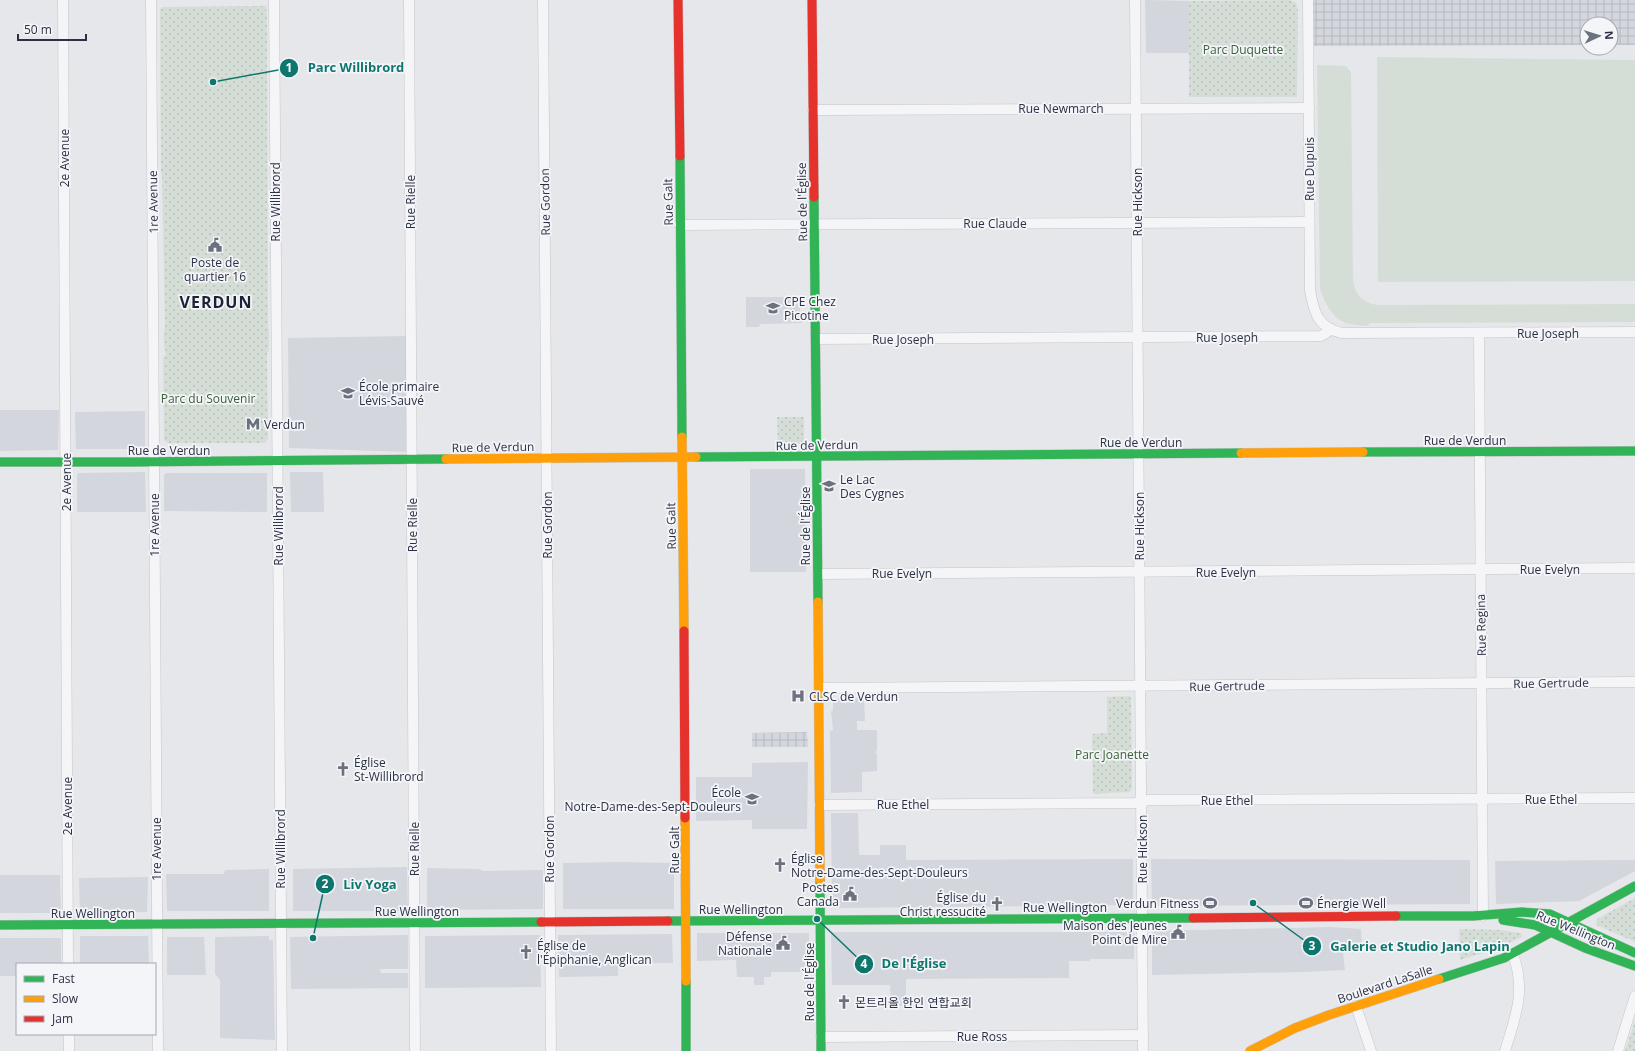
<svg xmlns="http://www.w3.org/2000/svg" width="1635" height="1051" font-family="'Open Sans','Noto Sans KR',sans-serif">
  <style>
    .built { fill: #d4d6dd }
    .industrial { fill: url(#industrial-grid) }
    .grass { fill: #d5ded6 }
    .park { fill: url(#park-dots) }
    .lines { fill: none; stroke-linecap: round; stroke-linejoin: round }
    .street-casing { stroke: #c4c5c8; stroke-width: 11 }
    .fast-casing { stroke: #c4c5c8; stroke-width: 10 }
    .slow-casing { stroke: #c4c5c8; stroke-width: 10 }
    .jam-casing { stroke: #c4c5c8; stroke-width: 10 }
    .street { stroke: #f5f5f7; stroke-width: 10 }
    .fast { stroke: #30b455; stroke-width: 9 }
    .slow { stroke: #ff9f0a; stroke-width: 9 }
    .jam { stroke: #e5322d; stroke-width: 9 }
    .labels { text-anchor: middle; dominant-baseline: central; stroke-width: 3.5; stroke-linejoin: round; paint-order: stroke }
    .park-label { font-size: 12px; fill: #3b6039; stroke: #f4f5f9 }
    .street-label { font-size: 12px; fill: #2b3144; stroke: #f4f5f9 }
    .poi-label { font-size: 12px; fill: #2b3144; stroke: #f4f5f9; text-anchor: start }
    .district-label { font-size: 16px; font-weight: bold; letter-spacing: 1px; fill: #1d2235; stroke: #f4f5f9 }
    .leader { fill: none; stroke: #0f766e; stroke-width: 1.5 }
    .callout-dot { fill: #0f766e; stroke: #f4f5f9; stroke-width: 1.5 }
    .mark-label { font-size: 12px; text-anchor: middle; font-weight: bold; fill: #fff }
    .callout-label { font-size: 13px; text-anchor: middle; font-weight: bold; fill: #0f766e; stroke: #f4f5f9; stroke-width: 3.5; stroke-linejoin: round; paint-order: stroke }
  </style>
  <defs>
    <pattern id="industrial-grid" width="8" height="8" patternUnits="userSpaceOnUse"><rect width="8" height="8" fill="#d4d6dd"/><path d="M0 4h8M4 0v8" fill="none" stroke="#b6b8bf"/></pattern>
    <pattern id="park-dots" width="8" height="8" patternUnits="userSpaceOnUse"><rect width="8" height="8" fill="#d5ded6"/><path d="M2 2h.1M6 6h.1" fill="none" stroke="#b7bfb9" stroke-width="1.8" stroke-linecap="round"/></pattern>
  </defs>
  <rect width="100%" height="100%" fill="#e6e7ea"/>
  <!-- built -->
  <g class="built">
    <path d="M1145 0 1189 1V53H1146Z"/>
    <path d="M746 297H800V314H802V323L760 324 759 327H746Z"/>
    <path d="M407 336 408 452 289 448 288 338Z"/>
    <path d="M0 410H59L58 450 0 451Z"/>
    <path d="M145 411V449H76L75 412Z"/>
    <path d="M750 469H805L806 572H750Z"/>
    <path d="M145 472 146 512H77V475L78 473Z"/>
    <path d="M290 472H323L324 512H291Z"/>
    <path d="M166 473H267V512L164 511V475Z"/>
    <path d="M833 698H864L865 721H857V730H877V750L876 751V754H877V771L862 772V792L831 793 830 731 833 730 831 711H833Z"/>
    <path d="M808 762 807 829H752V820L696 821V777H752V763Z"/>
    <path d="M831 813H858L859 855H880V845H906V860L1133 859V905L832 908Z"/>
    <path d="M1151 859 1470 860V904L1152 906Z"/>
    <path d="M1635 860V871L1579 901 1496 904 1495 861Z"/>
    <path d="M618 862 674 863V909H563V863Z"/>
    <path d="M407 867 408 911H293V869Z"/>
    <path d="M427 868 479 869 483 871 543 870V909L429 910V908H427Z"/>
    <path d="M269 869V911H167L166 874H224L225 870Z"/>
    <path d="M0 875H60L61 913H0Z"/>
    <path d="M148 877 147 912 80 913 79 878Z"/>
    <path d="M1331 927 1361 929 1362 952 1343 953 1345 970 1303 972 1152 975V933L1154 931Z"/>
    <path d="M831 932H1132L1134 933V959H1090V961H1069V978L906 979V1005L891 1006 890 985H832Z"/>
    <path d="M697 933H809V972H771V977H764V985H754V977H737L736 960 697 961Z"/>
    <path d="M672 934 673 963H618V976L559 977 558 935Z"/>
    <path d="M408 935V969H380L381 973H408V988L291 989 290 937Z"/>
    <path d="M540 935 541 987 425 988V936Z"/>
    <path d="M148 936 149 964H80V936Z"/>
    <path d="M269 936V940H273L275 1040 220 1038V980L215 974V937Z"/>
    <path d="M167 937H204L206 975H167Z"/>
    <path d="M0 938H61V964H17V976H0Z"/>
  </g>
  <!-- industrial -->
  <g class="industrial">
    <path d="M1309 0H1635V45H1611V24H1587V45L1313 46Z"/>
    <path d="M807 732 808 747H752V733Z"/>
  </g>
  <!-- grass -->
  <g class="grass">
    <path d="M1377 57 1635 60V281L1378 282Z"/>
    <path d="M1317 65 1346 66 1351 72 1353 280C1355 295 1362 302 1377 305L1635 304V322L1369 323 1368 326C1362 325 1353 325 1346 323 1332 318 1325 303 1320 289Z"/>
  </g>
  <!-- park -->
  <g class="park">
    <path d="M1290 0 1296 3 1298 9 1297 97H1189V1Z"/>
    <path d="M266 6 267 16 268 328 269 331V349L267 354 268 439 264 443H168L164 440 163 358 166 354C164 347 162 334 165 327L162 175 161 174 160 10 162 7H166Z"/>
    <path d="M777 417H804V444H778Z"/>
    <path d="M1107 697 1129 696 1131 698 1132 788 1130 792 1093 794 1092 734 1107 733Z"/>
    <path d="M1635 898V942L1596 925 1597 919Z"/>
    <path d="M1459 929 1500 930 1521 933 1522 937 1492 950 1460 960Z"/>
    <path d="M1635 1021V1051H1625Z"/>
  </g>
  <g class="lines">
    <defs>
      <g id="street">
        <path d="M63 0 68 964"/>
        <path d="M151 0 158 1051"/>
        <path d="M274 0 282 1051"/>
        <path d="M409 0 415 1051"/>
        <path d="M543 0 551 1051"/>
        <path d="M1135 0 1143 1051"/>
        <path d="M1308 0 1310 290C1314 313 1318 328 1342 333L1635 332"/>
        <path d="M813 110 1309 108"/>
        <path d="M680 225 1309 222"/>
        <path d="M1479 333 1483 916"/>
        <path d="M816 339 1321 336 1331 330"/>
        <path d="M818 574 1635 568"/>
        <path d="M819 688 1635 682"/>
        <path d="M819 805 1134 803 1149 800 1635 798"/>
        <path d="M1356 1006 1371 1051"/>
        <path d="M69 1034V1051"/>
        <path d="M821 1037 1143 1035"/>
        <path d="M1505 1051C1516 1015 1526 991 1513 954"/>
        <path d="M1618 1051 1635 996"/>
      </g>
      <g id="fast">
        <path d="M680 156 682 437"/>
        <path d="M814 197 818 602"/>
        <path d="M1363 452 1635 451"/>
        <path d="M696 457 1241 453"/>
        <path d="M0 462H134L446 459"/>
        <path d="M820 880 821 1051"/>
        <path d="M1396 916H1473L1522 912 1550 914 1635 953"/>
        <path d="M1503 920 1535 925 1585 948 1635 966"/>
        <path d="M668 921 1193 918"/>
        <path d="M0 925 541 922"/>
        <path d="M1439 979 1504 958 1635 886"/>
        <path d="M686 981V1051"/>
      </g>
      <g id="slow">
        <path d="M682 437 684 631"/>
        <path d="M1241 453 1363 452"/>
        <path d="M446 459 696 457"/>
        <path d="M818 602 820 880"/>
        <path d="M685 818 686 981"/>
        <path d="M1250 1051 1295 1028 1329 1015 1439 979"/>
      </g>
      <g id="jam">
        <path d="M678 0 680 156"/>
        <path d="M812 0 814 197"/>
        <path d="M684 631 685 818"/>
        <path d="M1193 918 1396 916"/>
        <path d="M541 922 668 921"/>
      </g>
    </defs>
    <!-- street casing -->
    <use href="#street" class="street-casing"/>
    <!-- fast casing -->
    <use href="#fast" class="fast-casing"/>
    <!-- slow casing -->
    <use href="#slow" class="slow-casing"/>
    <!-- jam casing -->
    <use href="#jam" class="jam-casing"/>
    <!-- street -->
    <use href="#street" class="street"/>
    <!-- fast -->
    <use href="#fast" class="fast"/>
    <!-- slow -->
    <use href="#slow" class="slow"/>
    <!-- jam -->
    <use href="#jam" class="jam"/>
  </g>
  <!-- icons -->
  <defs>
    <symbol id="civic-bare" viewBox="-9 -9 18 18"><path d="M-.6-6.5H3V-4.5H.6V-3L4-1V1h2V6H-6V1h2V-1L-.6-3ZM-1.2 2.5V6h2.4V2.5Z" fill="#6c717e" stroke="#f4f5f9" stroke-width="2.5" paint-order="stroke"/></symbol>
    <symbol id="school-bare" viewBox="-9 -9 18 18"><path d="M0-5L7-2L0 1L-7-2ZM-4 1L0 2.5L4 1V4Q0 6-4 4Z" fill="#6c717e" stroke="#f4f5f9" stroke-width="2.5" paint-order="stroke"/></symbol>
    <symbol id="metro-bare" viewBox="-9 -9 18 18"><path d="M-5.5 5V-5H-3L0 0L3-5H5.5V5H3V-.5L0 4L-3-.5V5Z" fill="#6c717e" stroke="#f4f5f9" stroke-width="2.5" paint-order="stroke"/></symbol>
    <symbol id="hospital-bare" viewBox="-9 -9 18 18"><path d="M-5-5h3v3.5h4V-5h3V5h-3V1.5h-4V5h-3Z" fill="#6c717e" stroke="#f4f5f9" stroke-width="2.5" paint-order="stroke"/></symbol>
    <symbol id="church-bare" viewBox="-9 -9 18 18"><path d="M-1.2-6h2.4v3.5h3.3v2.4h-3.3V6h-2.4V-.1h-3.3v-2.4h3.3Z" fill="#6c717e" stroke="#f4f5f9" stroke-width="2.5" paint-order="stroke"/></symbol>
    <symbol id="stadium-bare" viewBox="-9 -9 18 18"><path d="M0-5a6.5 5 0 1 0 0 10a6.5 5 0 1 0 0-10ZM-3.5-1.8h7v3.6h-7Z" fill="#6c717e" stroke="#f4f5f9" stroke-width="2.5" paint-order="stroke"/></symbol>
  </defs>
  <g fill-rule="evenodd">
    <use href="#civic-bare" x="205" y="235" width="20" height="20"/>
    <use href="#school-bare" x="763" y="298" width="20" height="20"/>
    <use href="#school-bare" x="338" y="383" width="20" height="20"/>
    <use href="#metro-bare" x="243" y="414" width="20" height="20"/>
    <use href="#school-bare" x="819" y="476" width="20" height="20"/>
    <use href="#hospital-bare" x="788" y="686" width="20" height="20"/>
    <use href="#church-bare" x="333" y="759" width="20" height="20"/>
    <use href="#school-bare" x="742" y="789" width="20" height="20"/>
    <use href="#church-bare" x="770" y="855" width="20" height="20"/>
    <use href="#civic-bare" x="840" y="884" width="20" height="20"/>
    <use href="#stadium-bare" x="1200" y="893" width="20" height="20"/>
    <use href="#stadium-bare" x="1296" y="893" width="20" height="20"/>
    <use href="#church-bare" x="987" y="894" width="20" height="20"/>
    <use href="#civic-bare" x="1168" y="922" width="20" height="20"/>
    <use href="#civic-bare" x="773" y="933" width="20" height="20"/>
    <use href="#church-bare" x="516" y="942" width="20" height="20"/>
    <use href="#church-bare" x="834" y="992" width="20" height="20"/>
  </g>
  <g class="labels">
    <!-- park labels -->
    <g class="park-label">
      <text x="1243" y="49">Parc Duquette</text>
      <text x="208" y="398">Parc du Souvenir</text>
      <text x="1112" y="754">Parc Joanette</text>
    </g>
    <!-- street labels -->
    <g class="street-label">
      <text x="1061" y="108">Rue Newmarch</text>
      <text transform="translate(64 158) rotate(-90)">2e Avenue</text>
      <text transform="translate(1309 169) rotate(-90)">Rue Dupuis</text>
      <text transform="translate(153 202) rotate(-91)">1re Avenue</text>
      <text transform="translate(275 202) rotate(-90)">Rue Willibrord</text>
      <text transform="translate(410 202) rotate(-90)">Rue Rielle</text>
      <text transform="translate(545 202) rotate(-91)">Rue Gordon</text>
      <text transform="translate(668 202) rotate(-91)">Rue Galt</text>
      <text transform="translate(802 202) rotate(-91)">Rue de l'Église</text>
      <text transform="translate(1137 202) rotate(-90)">Rue Hickson</text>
      <text x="995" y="223">Rue Claude</text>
      <text x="1548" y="333">Rue Joseph</text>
      <text x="1227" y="337">Rue Joseph</text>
      <text x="903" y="339">Rue Joseph</text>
      <text x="1465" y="440">Rue de Verdun</text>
      <text x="1141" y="442">Rue de Verdun</text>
      <text transform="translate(817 445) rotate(-1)">Rue de Verdun</text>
      <text transform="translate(493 447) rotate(-1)">Rue de Verdun</text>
      <text x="169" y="450">Rue de Verdun</text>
      <text transform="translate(66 482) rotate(-90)">2e Avenue</text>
      <text transform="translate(154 525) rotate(-90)">1re Avenue</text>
      <text transform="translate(412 525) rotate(-90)">Rue Rielle</text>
      <text transform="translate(547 525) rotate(-90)">Rue Gordon</text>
      <text transform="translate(278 526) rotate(-90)">Rue Willibrord</text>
      <text transform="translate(671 526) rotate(-91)">Rue Galt</text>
      <text transform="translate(805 526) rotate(-90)">Rue de l'Église</text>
      <text transform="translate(1139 526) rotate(-90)">Rue Hickson</text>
      <text x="1550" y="569">Rue Evelyn</text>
      <text x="1226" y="572">Rue Evelyn</text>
      <text x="902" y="573">Rue Evelyn</text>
      <text transform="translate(1481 625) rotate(-91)">Rue Regina</text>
      <text transform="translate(1551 683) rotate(-1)">Rue Gertrude</text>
      <text transform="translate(1227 686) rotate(-1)">Rue Gertrude</text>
      <text x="1551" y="799">Rue Ethel</text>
      <text x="1227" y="800">Rue Ethel</text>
      <text x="903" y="804">Rue Ethel</text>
      <text transform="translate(67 806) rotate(-90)">2e Avenue</text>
      <text transform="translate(156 849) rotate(-90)">1re Avenue</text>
      <text transform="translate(280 849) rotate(-90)">Rue Willibrord</text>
      <text transform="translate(414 849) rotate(-90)">Rue Rielle</text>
      <text transform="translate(549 849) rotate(-90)">Rue Gordon</text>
      <text transform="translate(1142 849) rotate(-90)">Rue Hickson</text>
      <text transform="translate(674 850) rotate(-90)">Rue Galt</text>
      <text x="1065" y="907">Rue Wellington</text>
      <text x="741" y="909">Rue Wellington</text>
      <text x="417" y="911">Rue Wellington</text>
      <text x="93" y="913">Rue Wellington</text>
      <text transform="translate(1576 930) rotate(22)">Rue Wellington</text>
      <text transform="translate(809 982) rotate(-90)">Rue de l'Église</text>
      <text transform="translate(1385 984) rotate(-18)">Boulevard LaSalle</text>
      <text x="982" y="1036">Rue Ross</text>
    </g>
    <!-- poi labels -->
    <g class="poi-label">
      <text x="215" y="262" text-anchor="middle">Poste de<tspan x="215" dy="14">quartier 16</tspan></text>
      <text x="784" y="301">CPE Chez<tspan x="784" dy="14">Picotine</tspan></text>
      <text x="359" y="386">École primaire<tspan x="359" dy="14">Lévis-Sauvé</tspan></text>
      <text x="264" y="424">Verdun</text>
      <text x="840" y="479">Le Lac<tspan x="840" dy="14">Des Cygnes</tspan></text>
      <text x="809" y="696">CLSC de Verdun</text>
      <text x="354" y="762">Église<tspan x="354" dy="14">St-Willibrord</tspan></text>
      <text x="741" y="792" text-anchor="end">École<tspan x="741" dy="14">Notre-Dame-des-Sept-Douleurs</tspan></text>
      <text x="791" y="858">Église<tspan x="791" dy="14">Notre-Dame-des-Sept-Douleurs</tspan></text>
      <text x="839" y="887" text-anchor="end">Postes<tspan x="839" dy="14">Canada</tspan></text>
      <text x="986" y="897" text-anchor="end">Église du<tspan x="986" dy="14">Christ ressucité</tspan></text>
      <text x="1199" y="903" text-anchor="end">Verdun Fitness</text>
      <text x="1317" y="903">Énergie Well</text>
      <text x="1167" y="925" text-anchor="end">Maison des Jeunes<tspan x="1167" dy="14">Point de Mire</tspan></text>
      <text x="772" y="936" text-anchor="end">Défense<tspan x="772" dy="14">Nationale</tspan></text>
      <text x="537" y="945">Église de<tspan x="537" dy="14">l'Épiphanie, Anglican</tspan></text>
      <text x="855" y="1002">몬트리올 한인 연합교회</text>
    </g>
    <!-- district labels -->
    <g class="district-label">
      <text x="216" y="302">VERDUN</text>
    </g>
  </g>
  <!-- callouts -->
  <path class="leader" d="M213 82L289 68M313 938L325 884M1253 903L1312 946M817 919L864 964"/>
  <g class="callout-dot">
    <circle cx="213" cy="82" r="4"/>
    <circle cx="313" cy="938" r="4"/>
    <circle cx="1253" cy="903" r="4"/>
    <circle cx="817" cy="919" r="4"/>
    <circle cx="289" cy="68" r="10"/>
    <circle cx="325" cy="884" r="10"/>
    <circle cx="1312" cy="946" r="10"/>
    <circle cx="864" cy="964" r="10"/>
  </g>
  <g class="mark-label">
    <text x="289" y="72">1</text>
    <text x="325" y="888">2</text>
    <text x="1312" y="950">3</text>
    <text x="864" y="968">4</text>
  </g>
  <g class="callout-label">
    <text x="356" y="72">Parc Willibrord</text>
    <text x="370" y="889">Liv Yoga</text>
    <text x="1420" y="951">Galerie et Studio Jano Lapin</text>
    <text x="914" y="968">De l'Église</text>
  </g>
  <!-- legend -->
  <rect x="16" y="963" width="140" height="72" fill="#f4f5f9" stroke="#a4a7b1"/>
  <rect x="24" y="976" width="20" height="6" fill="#30b455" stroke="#a4a7b1"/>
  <text x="52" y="983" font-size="12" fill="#2b3144">Fast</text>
  <rect x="24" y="996" width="20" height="6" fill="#ff9f0a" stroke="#a4a7b1"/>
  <text x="52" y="1003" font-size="12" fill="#2b3144">Slow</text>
  <rect x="24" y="1016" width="20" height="6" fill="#e5322d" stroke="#a4a7b1"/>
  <text x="52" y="1023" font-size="12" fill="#2b3144">Jam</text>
  <!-- north arrow -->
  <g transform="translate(1599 36) rotate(86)"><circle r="19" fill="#f4f5f9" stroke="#a4a7b1"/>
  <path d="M0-3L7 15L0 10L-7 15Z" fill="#6c717e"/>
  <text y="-6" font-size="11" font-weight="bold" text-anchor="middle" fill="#2b3144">N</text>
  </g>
  <!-- scale -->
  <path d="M18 34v6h68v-6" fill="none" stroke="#2b3144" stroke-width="2"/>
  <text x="24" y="34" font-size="12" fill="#2b3144" stroke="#f4f5f9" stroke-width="3" paint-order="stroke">50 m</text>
</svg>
